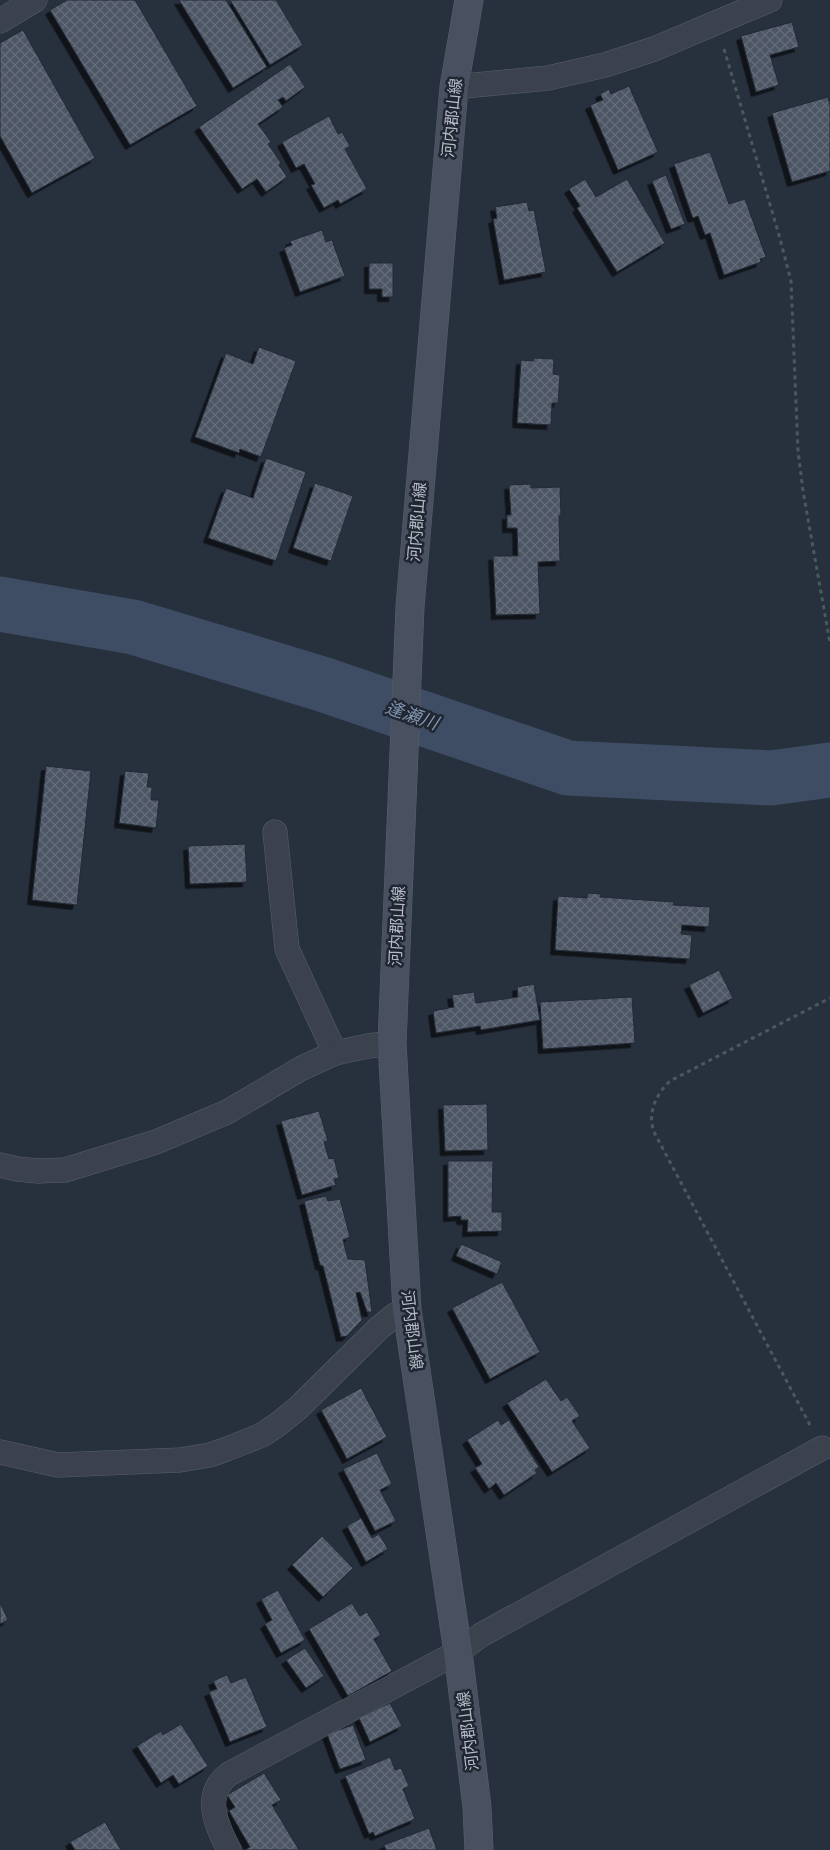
<svg xmlns="http://www.w3.org/2000/svg" width="830" height="1850" font-family="Roboto,'Noto Sans JP',sans-serif">
  <style>
    .lines { fill: none; stroke-linecap: round; stroke-linejoin: round }
    .river { stroke: #3e4d64; stroke-width: 55 }
    .building { fill: url(#building-cross-hatch); stroke: #222934; filter: url(#shadow) }
    .minor-casing { stroke: #59606b; stroke-width: 25 }
    .secondary-casing { stroke: #59606b; stroke-width: 29 }
    .path { stroke: #495a5d; stroke-width: 3; stroke-dasharray: 4 4; stroke-linecap: butt }
    .minor { stroke: #3b424d; stroke-width: 24 }
    .secondary { stroke: #495160; stroke-width: 28 }
    .labels { text-anchor: middle; dominant-baseline: central; stroke-width: 5; stroke-linejoin: round; paint-order: stroke }
    .street-label { font-size: 16px; fill: #b7bdc8; stroke: #202732 }
    .water-label { font-size: 18px; font-style: italic; fill: #8193ad; stroke: #202732 }
  </style>
  <defs>
    <pattern id="building-cross-hatch" width="8" height="8" patternUnits="userSpaceOnUse" patternTransform="scale(1.25)"><rect width="8" height="8" fill="#4e5765"/><path d="M0 0l8 8M0 8l8-8" fill="none" stroke="#656d7a"/></pattern>
    <filter id="shadow"><feDropShadow dx="-4.5" dy="4.5" stdDeviation="0" flood-color="#0009"/></filter>
  </defs>
  <rect width="100%" height="100%" fill="#27303d"/>
  <g class="lines">
    <!-- river -->
    <path class="river" d="M0 604 133 627 322 684 568 768 771 778 830 770"/>
  </g>
  <!-- building -->
  <g class="building">
    <path d="M67 0H135L197 106 130 145 50 10Z"/>
    <path d="M179 0H226L267 67 233 88Z"/>
    <path d="M230 0H276L303 45 270 65Z"/>
    <path d="M792 22 799 47 770 55 779 85 756 92 741 36Z"/>
    <path d="M23 30 95 158 32 193 0 136V43Z"/>
    <path d="M290 64 305 87 286 101 283 97 278 100 283 107 258 124 271 142 268 144 281 163 279 165 287 177 266 192 257 179 242 189 199 127Z"/>
    <path d="M629 86 658 152 618 170 590 105 603 100 600 94 609 89 611 94Z"/>
    <path d="M828 97 830 105V171L792 182 772 113Z"/>
    <path d="M329 116 338 134 342 132 350 146 345 149 367 189 340 204 338 200 324 208 311 185 315 184 304 164 296 168 282 142Z"/>
    <path d="M710 152 729 204 745 199 766 257 760 259 761 262 724 275 710 233 705 235 698 216 693 218 692 216 674 164Z"/>
    <path d="M666 175 685 224 671 229 652 181Z"/>
    <path d="M585 179 596 197 627 179 665 243 617 272 577 208 580 206 569 189Z"/>
    <path d="M527 202 529 211 534 210 546 272 504 280 493 219 497 218 495 207Z"/>
    <path d="M322 230 326 242 332 240 345 276 300 292 284 248 292 245 290 241Z"/>
    <path d="M369 263H393V297H382V289H369Z"/>
    <path d="M259 347 296 361 261 457 240 449 239 453 195 437 226 353 253 364Z"/>
    <path d="M534 358 554 359 553 374 560 375 558 403H552L551 425 517 423 521 360 533 361Z"/>
    <path d="M266 458 306 472 276 561 208 538 226 488 253 498Z"/>
    <path d="M315 483 353 496 331 561 293 548Z"/>
    <path d="M531 484V488L560 487 561 515 559 516 560 561 538 562 540 614 496 615 493 556H518L517 528H507V515H511L509 485Z"/>
    <path d="M46 766 91 771 77 905 32 900Z"/>
    <path d="M125 771 149 773 147 787H152L151 800H159L156 828 119 823Z"/>
    <path d="M245 844 247 882 190 884 188 846Z"/>
    <path d="M588 893 601 894 600 897 674 902 673 905 710 907 709 927 682 925 681 934 692 935 690 959 555 950 558 896 587 898Z"/>
    <path d="M719 970 733 998 703 1013 689 985Z"/>
    <path d="M534 984 540 1020 481 1030 480 1026 436 1033 433 1011 454 1007 452 995 474 992 476 1003 518 997 517 987Z"/>
    <path d="M632 997 635 1043 543 1049 540 1002Z"/>
    <path d="M487 1104 488 1150 445 1151 443 1105Z"/>
    <path d="M319 1111 328 1141 324 1142 329 1159 334 1158 339 1178 334 1179 336 1185 302 1195 281 1121Z"/>
    <path d="M448 1161H493L492 1212H502V1231L467 1232 468 1220H461V1216L448 1217Z"/>
    <path d="M326 1196 328 1201 340 1199 350 1237 343 1240 348 1259 365 1260 372 1312H367L360 1292 356 1293 362 1320 347 1336 341 1337 323 1266 320 1265 304 1201Z"/>
    <path d="M461 1244 502 1262 497 1274 456 1256Z"/>
    <path d="M502 1282 540 1352 490 1379 452 1308Z"/>
    <path d="M546 1379 561 1401 567 1397 580 1416 572 1421 590 1448 552 1472 507 1403Z"/>
    <path d="M361 1388 387 1437 347 1459 321 1410Z"/>
    <path d="M498 1420 501 1425 509 1420 539 1467 535 1470 537 1473 504 1495 496 1483 489 1489 475 1468 482 1464 467 1440Z"/>
    <path d="M377 1453 392 1484 380 1490 396 1521 375 1531 343 1469Z"/>
    <path d="M361 1518 372 1538 379 1534 388 1549 366 1562 347 1526Z"/>
    <path d="M322 1536 353 1568 323 1597 292 1565Z"/>
    <path d="M278 1590 305 1640 281 1653 265 1624 272 1620 261 1599Z"/>
    <path d="M0 1602 8 1620 0 1624Z"/>
    <path d="M352 1603 360 1616 367 1612 381 1635 374 1639 392 1671 348 1696 309 1629Z"/>
    <path d="M305 1648 324 1676 306 1688 286 1660Z"/>
    <path d="M227 1675 231 1683 246 1677 267 1727 230 1742 209 1692 217 1689 213 1681Z"/>
    <path d="M390 1703 402 1726 370 1742 359 1718Z"/>
    <path d="M181 1724 208 1766 179 1784 173 1775 161 1783 137 1746 161 1731 163 1735Z"/>
    <path d="M353 1725 366 1760 340 1769 327 1734Z"/>
    <path d="M390 1757 395 1770 401 1768 409 1786 403 1789 415 1819 375 1836 373 1832 369 1834 345 1776Z"/>
    <path d="M264 1773 281 1800 272 1805 299 1850H245L250 1847 229 1811 235 1807 227 1795Z"/>
    <path d="M105 1822 121 1850H75L70 1842Z"/>
    <path d="M429 1828 437 1850H386L384 1845Z"/>
  </g>
  <g class="lines">
    <defs>
      <g id="minor">
        <path d="M0 21 35 0"/>
        <path d="M454 87 548 78 605 65 654 49 770 0"/>
        <path d="M275 832 287 949 335 1053"/>
        <path d="M0 1165 17 1169 38 1171 65 1170 156 1142 227 1112 302 1068 335 1053 368 1046 392 1043"/>
        <path d="M0 1452 58 1465 180 1460 210 1455 227 1449 262 1435 277 1425 297 1409 379 1328 395 1315 407 1310"/>
        <path d="M229 1850C216 1824 202 1795 229 1774L458 1652 481 1635 822 1448"/>
      </g>
      <path id="secondary" d="M469 0 454 87 410 607 392 1043 407 1310 458 1652 477 1807 479 1850"/>
    </defs>
    <!-- minor casing -->
    <use href="#minor" class="minor-casing"/>
    <!-- secondary casing -->
    <use href="#secondary" class="secondary-casing"/>
    <!-- path -->
    <g class="path">
      <path d="M724 49 779 235 791 281 798 451 803 491 830 643"/>
      <path d="M810 1425 654 1132C647 1113 656 1094 670 1081L830 998"/>
    </g>
    <!-- minor -->
    <use href="#minor" class="minor"/>
    <!-- secondary -->
    <use href="#secondary" class="secondary"/>
  </g>
  <g class="labels">
    <!-- street labels -->
    <g class="street-label">
      <text transform="translate(452 118) rotate(-84)">河内郡山線</text>
      <text transform="translate(417 522) rotate(-85)">河内郡山線</text>
      <text transform="translate(397 926) rotate(-87)">河内郡山線</text>
      <text transform="translate(412 1330) rotate(83)">河内郡山線</text>
      <text transform="translate(468 1731) rotate(-97)">河内郡山線</text>
    </g>
    <!-- water labels -->
    <g class="water-label">
      <text transform="translate(412 715) rotate(19)">逢瀬川</text>
    </g>
  </g>
</svg>
